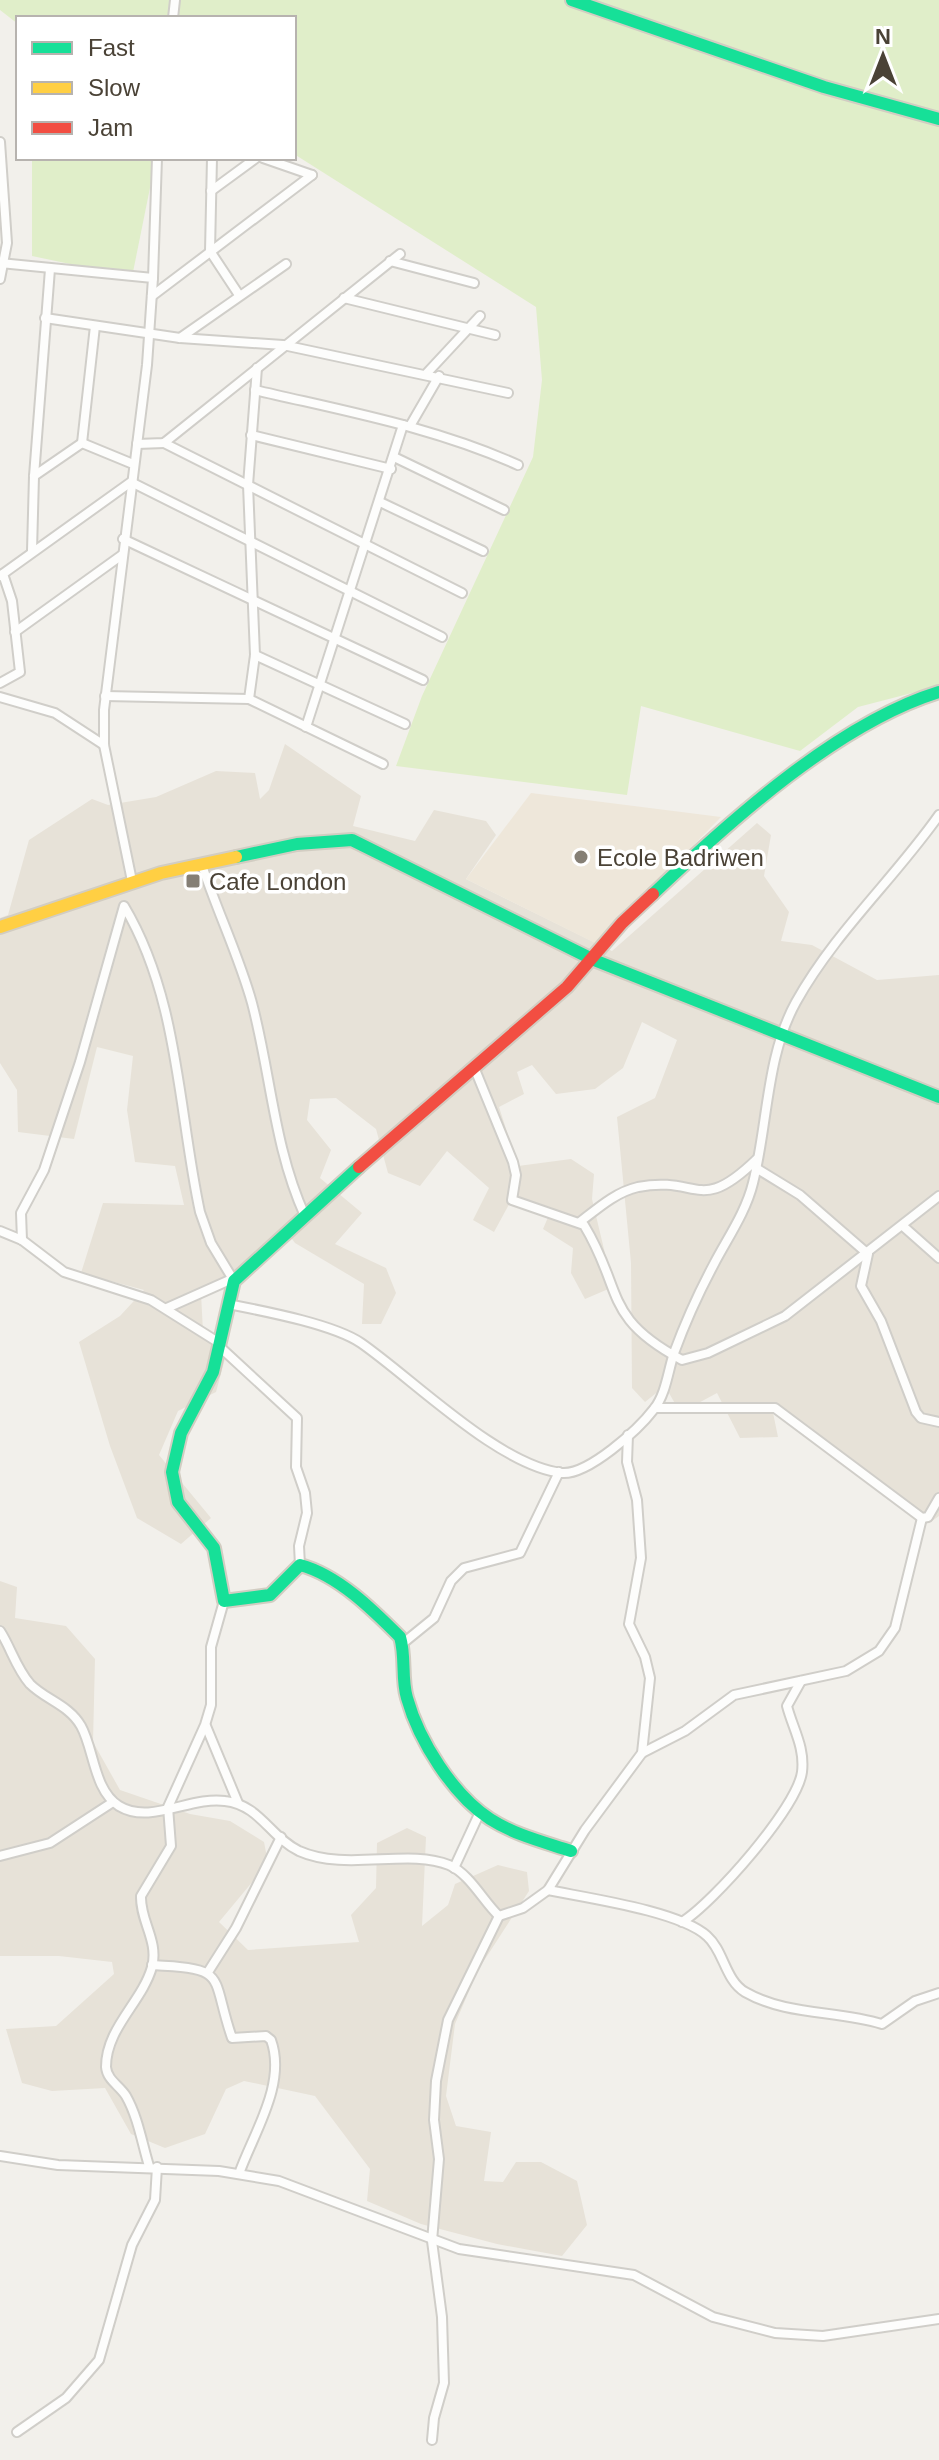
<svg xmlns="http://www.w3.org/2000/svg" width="939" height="2460" font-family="Arial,sans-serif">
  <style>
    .residential { fill: #e7e2d8 }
    .education { fill: #eee7da }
    .green { fill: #e0eec9 }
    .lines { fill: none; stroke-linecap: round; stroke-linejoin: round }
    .street-casing { stroke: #d0cec9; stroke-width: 12 }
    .fast-casing { stroke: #d2cdc2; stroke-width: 16 }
    .slow-casing { stroke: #d2cdc2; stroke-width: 16 }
    .jam-casing { stroke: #d2cdc2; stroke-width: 16 }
    .street { stroke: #fdfdfc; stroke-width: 8 }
    .fast { stroke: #16e098; stroke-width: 12 }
    .slow { stroke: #ffcf43; stroke-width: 12 }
    .jam { stroke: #f24e42; stroke-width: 12 }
    .poi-dot { fill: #857f75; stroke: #fff; stroke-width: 3 }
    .labels { text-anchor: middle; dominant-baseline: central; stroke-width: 7; stroke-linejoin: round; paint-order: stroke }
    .poi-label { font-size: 24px; fill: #4a4236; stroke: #fff; text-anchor: start }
  </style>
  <rect width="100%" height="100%" fill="#f2f0eb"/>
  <!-- residential -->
  <g class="residential">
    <path d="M285 744 361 796 353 826 415 841 434 810 486 821 496 835 466 879 612 951 757 823 771 835 764 876 789 912 781 941 812 945 877 980 939 975V1516L929 1523 798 1420 771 1403 778 1437 740 1438 717 1393 691 1407H677L665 1386 645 1402 632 1388 631 1263 617 1117 655 1098 677 1040 642 1022 623 1068 595 1089 556 1094 532 1065 517 1072 524 1094 499 1107 518 1166 571 1159 594 1174 592 1199 613 1287 585 1299 571 1273 573 1248 543 1229 552 1208 514 1195 494 1232 473 1220 489 1188 447 1151 420 1186 388 1173 376 1129 336 1098 310 1099 307 1120 331 1150 320 1178 362 1213 335 1244 386 1268 396 1293 381 1324H362L364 1284 295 1243 283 1227 247 1274 201 1293 203 1332 226 1355 216 1392 178 1411 159 1455 211 1518 181 1544 137 1518 110 1446 79 1342 120 1316 144 1290 81 1273 103 1203 184 1205 175 1166 135 1162 127 1110 133 1056 97 1047 74 1139 18 1132 17 1090 0 1063V918L8 915 29 840 92 799 108 805 156 797 216 771 255 773 260 799 269 790Z"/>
    <path d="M0 1581 17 1587 15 1618 66 1626 95 1659 93 1742 120 1790 190 1814 230 1821 264 1842 268 1863 219 1922 248 1950 359 1942 351 1915 376 1888 377 1843 407 1828 426 1837 422 1926 448 1905 455 1884 498 1865 527 1872 529 1891 478 1970 455 2024 446 2096 456 2126 491 2132 484 2181 503 2182 516 2162H541L577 2181 587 2225 562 2256 497 2244 421 2224 367 2201 370 2169 315 2096 244 2081 226 2089 205 2134 165 2148 131 2134 105 2088 52 2091 22 2083 6 2029 56 2026 114 1974 112 1962 59 1956H0Z"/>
  </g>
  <!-- education -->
  <path class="education" d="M531 793 721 817 597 944 466 879Z"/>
  <!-- green -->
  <g class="green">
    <path d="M0 0H939V686L858 707 800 751 641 706 627 795 396 766 422 696 533 457 542 380 536 307 294 154V18H18V24L0 10Z"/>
    <path d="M32 158H156L132 277 32 256Z"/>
  </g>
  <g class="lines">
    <defs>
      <g id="street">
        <path d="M173 18 175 0"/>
        <path d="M0 142 7 243 0 279"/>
        <path d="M212 158 210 251 239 295"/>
        <path d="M263 158 312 175"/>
        <path d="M211 191 256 158"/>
        <path d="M390 261 474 283"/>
        <path d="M0 263 153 278 147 365 104 710V745L132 881"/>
        <path d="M153 278 157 158"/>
        <path d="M152 296 312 175"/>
        <path d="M344 298 495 335"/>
        <path d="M45 318 180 338 283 345 508 393"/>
        <path d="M180 338 286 264"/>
        <path d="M427 373 480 316"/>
        <path d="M255 390C344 411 434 427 518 465"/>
        <path d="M410 426 439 376"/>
        <path d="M251 435 391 469"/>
        <path d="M82 443 95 326"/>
        <path d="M164 443 462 593"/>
        <path d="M137 444 164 443 400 254"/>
        <path d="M394 457 504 510"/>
        <path d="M34 476 82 443 133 464"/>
        <path d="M380 502 483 551"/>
        <path d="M123 539 423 680"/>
        <path d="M32 551 34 476 50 269"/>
        <path d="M0 576 131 482 442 637"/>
        <path d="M15 632 122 555"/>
        <path d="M255 655 405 724"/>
        <path d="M0 683 20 672 12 601 3 574"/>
        <path d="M105 696 249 699 383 764"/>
        <path d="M0 697 55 713 104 745"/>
        <path d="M249 699 255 655 248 485 257 368"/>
        <path d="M306 727 403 425"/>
        <path d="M202 865C217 911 239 956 252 1003 271 1075 274 1148 305 1216"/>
        <path d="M474 1067 513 1162 516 1175 512 1200 584 1225C624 1291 602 1317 682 1360L708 1353 785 1316 939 1196"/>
        <path d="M756 1168 800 1195 868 1254 861 1286 881 1321 916 1412 921 1418 939 1422"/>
        <path d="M580 1222C598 1208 616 1192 638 1187 700 1175 698 1216 757 1159"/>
        <path d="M904 1227 939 1258"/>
        <path d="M0 1231 22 1240 64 1272 151 1300 221 1344"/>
        <path d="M22 1240 21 1213 44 1170 80 1062 124 906C179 998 178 1110 200 1212L211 1243 234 1281"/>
        <path d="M228 1304C263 1311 333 1324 361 1343 413 1379 499 1466 562 1473 588 1475 638 1430 654 1409 666 1394 668 1371 674 1353 685 1323 699 1292 714 1264 727 1239 746 1212 753 1183 768 1124 766 1056 796 1002 835 932 894 879 939 815"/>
        <path d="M167 1308 232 1279"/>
        <path d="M220 1347 297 1418 296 1467 305 1493 307 1513 299 1546 300 1565"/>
        <path d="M655 1408H775L922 1518 928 1517 939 1498"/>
        <path d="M0 1631C11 1648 16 1668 30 1684 46 1700 69 1705 81 1726 94 1749 94 1791 119 1806 150 1825 191 1796 225 1801 260 1805 270 1837 299 1851 346 1872 408 1848 449 1865 470 1874 483 1901 499 1916"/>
        <path d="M402 1644 434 1618 451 1581 464 1568 520 1553 559 1472"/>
        <path d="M206 1726 238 1803"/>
        <path d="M642 1753 685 1731 734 1695 846 1671 879 1651 895 1628 922 1518"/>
        <path d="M0 1856 50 1843 113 1802"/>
        <path d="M454 1868 480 1812"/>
        <path d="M548 1890C587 1898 680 1911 707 1936 724 1951 725 1980 745 1992 787 2016 837 2010 882 2024L915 2001 939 1993"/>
        <path d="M682 1922C713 1903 797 1808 802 1772 805 1747 793 1729 787 1706L801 1681"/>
        <path d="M152 1965C230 1969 210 1974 232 2038L266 2036 271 2040C287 2084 253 2134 239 2174"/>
        <path d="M208 1972 236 1928 281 1837"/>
        <path d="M0 2156 58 2165 219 2171 279 2181 459 2249 634 2275 713 2317 775 2333 823 2336 939 2319"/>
        <path d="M149 2166C142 2143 138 2117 126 2096 120 2086 107 2080 106 2067 106 2028 142 2002 152 1967 159 1941 140 1921 141 1896L171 1846 168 1807 205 1725 211 1705V1647L224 1601"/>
        <path d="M17 2432 66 2398 99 2360 132 2245 155 2200 157 2167"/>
        <path d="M432 2440 434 2418 444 2383 442 2317 432 2241 439 2159 434 2120 436 2081 448 2020 499 1916 523 1908 548 1890 585 1830 642 1753 650 1678 645 1657 629 1624 641 1558 637 1500 627 1462 628 1435"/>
      </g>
      <g id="fast">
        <path d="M572 0 824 87 939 119"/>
        <path d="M236 857 297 844 352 840 594 960 939 1097"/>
        <path d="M653 894C730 821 838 723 939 692"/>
        <path d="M359 1167 234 1281 213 1372 181 1433 172 1472 178 1502 214 1548 224 1601 270 1595 300 1565C338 1575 373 1610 400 1637 406 1657 401 1678 407 1698 419 1741 453 1795 490 1819 515 1835 544 1842 571 1851"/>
      </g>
      <path id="slow" d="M0 927 161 873 236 857"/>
      <path id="jam" d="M359 1167 567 987 622 923 653 894"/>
    </defs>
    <!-- street casing -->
    <use href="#street" class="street-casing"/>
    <!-- fast casing -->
    <use href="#fast" class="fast-casing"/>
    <!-- slow casing -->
    <use href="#slow" class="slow-casing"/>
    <!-- jam casing -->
    <use href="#jam" class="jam-casing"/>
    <!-- street -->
    <use href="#street" class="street"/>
    <!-- fast -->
    <use href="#fast" class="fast"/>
    <!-- slow -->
    <use href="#slow" class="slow"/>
    <!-- jam -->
    <use href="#jam" class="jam"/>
  </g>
  <!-- markers -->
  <g class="poi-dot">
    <circle cx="581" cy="857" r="8"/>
    <rect x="185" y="873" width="16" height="16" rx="4"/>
  </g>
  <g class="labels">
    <!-- poi labels -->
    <g class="poi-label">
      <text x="597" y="857">Ecole Badriwen</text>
      <text x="209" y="881">Cafe London</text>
    </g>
  </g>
  <!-- legend -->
  <rect x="16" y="16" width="280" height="144" fill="#ffffff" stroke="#b7b3af" stroke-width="2"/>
  <rect x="32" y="42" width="40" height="12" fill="#16e098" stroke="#b7b3af" stroke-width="2"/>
  <text x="88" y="56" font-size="24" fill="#4a4236">Fast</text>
  <rect x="32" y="82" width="40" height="12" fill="#ffcf43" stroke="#b7b3af" stroke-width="2"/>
  <text x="88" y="96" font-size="24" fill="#4a4236">Slow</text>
  <rect x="32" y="122" width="40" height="12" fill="#f24e42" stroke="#b7b3af" stroke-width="2"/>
  <text x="88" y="136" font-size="24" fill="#4a4236">Jam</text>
  <!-- north arrow -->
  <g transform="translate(883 56)" stroke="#ffffff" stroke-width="6" paint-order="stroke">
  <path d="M0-6L14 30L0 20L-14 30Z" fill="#4a4236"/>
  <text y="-12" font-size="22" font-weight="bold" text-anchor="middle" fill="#4a4236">N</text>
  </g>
</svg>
